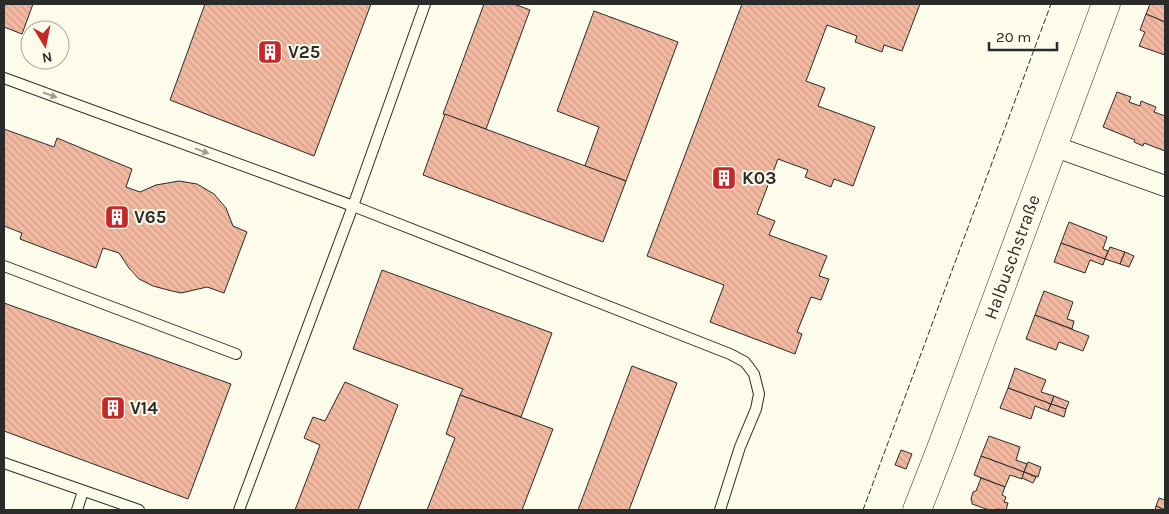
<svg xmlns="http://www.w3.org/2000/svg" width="1169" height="514" font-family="Karla,sans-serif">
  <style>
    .building { fill: url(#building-back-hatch); stroke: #2b2b2b }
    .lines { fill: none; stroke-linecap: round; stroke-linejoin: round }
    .lane-casing { stroke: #2b2b2b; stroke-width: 12 }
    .street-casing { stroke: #2b2b2b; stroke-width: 22 }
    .secondary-casing { stroke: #2b2b2b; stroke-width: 29 }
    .lane { stroke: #fdfbea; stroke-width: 10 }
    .street { stroke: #fdfbea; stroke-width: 20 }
    .secondary { stroke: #fdfbea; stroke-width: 28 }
    .fence { stroke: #2b2b2b; stroke-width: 1; stroke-dasharray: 6 2.5; stroke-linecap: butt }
    .oneway { fill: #9e9d94 }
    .labels { text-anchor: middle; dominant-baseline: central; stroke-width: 4; stroke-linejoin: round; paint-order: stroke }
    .poi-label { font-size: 18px; font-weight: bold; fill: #2b2b2b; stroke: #fdfbea; text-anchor: start }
    .street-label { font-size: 18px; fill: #2b2b2b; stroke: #fdfbea }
  </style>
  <defs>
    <pattern id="building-back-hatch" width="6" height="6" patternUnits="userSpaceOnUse" patternTransform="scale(1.25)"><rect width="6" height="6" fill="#f2b8a0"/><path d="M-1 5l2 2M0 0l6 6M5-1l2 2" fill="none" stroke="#d09e8a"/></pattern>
  </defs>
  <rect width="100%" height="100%" fill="#fdfbea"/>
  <!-- building -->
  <g class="building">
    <path d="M4 4H33L22 34 4 27Z"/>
    <path d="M205 4H371L314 156 170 100Z"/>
    <path d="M484 4H514L530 10 486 129 443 114Z"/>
    <path d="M742 4H920L902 51 884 45 882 52 855 42 857 36 827 25 806 81 825 88 818 106 875 127 853 186 834 179 831 187 805 177 808 170 778 159 757 214 775 221 769 235 827 256 819 276 829 279 821 300 811 297 797 332 802 334 795 354 710 322 724 285 647 256Z"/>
    <path d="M1150 4H1165V22L1146 14Z"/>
    <path d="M594 11 678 42 626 181 585 166 599 127 557 111Z"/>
    <path d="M1146 14 1165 22V55L1139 46 1145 32 1140 30Z"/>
    <path d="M1117 92 1131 97 1129 102 1140 106 1141 101 1156 107 1154 112 1165 116V115V151L1144 143 1143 146 1134 142 1135 140 1103 127Z"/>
    <path d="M445 114 626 181 603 242 423 175Z"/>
    <path d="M4 129 54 147 57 138 132 169 126 187 140 192 156 185 179 181 197 184 214 194 226 208 233 226 247 232 224 293 207 287 181 293 168 290 153 286 139 279 129 268 119 253 103 248 96 268 20 239 22 233 4 226Z"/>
    <path d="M1069 222 1107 237 1103 249 1108 251 1105 259 1061 243Z"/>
    <path d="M1061 243 1105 259 1103 265 1090 260 1085 273 1054 262Z"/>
    <path d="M1110 247 1125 252 1120 264 1105 259Z"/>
    <path d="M1125 252 1134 256 1129 267 1120 264Z"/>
    <path d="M382 270 552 333 521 417 460 395 463 389 353 349Z"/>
    <path d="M1044 291 1073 302 1067 319 1074 321 1072 329 1035 315Z"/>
    <path d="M4 303 231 384 188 499 4 431Z"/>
    <path d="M1035 315 1089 336 1083 351 1059 342 1056 350 1026 339Z"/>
    <path d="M632 366 677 383 629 510H578Z"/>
    <path d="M1015 368 1046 380 1041 392 1054 396 1051 404 1008 388Z"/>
    <path d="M345 382 398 405 358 510H295L320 445 304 438 313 417 325 421Z"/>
    <path d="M1008 388 1051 404 1048 411 1035 406 1031 419 1000 408Z"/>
    <path d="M460 395 553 429 522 510H427L455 438 446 434Z"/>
    <path d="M1054 396 1069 402 1066 409 1051 404Z"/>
    <path d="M1051 404 1066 409 1064 417 1048 411Z"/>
    <path d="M989 436 1020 447 1016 460 1027 464 1024 472 981 456Z"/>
    <path d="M901 450 912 454 906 469 895 465Z"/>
    <path d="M981 456 1024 472 1022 479 1010 475 1005 487 974 475Z"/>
    <path d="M1028 462 1041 467 1038 477 1024 472Z"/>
    <path d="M1024 472 1036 477 1033 483 1022 478Z"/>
    <path d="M981 478 1005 487 1002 495 1006 497 1004 502 1008 503 1006 510 997 509 996 510H989L972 504V502L971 499 973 492 976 491Z"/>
    <path d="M1159 498 1165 500V510L1156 506Z"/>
    <path d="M1156 506 1165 510H1155Z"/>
  </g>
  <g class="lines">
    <defs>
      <g id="lane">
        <path d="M4 78 353 206 730 354 745 362 754 374 759 394 756 409 740 447 720 510"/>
        <path d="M4 266 236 354"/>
        <path d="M4 463 139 510"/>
        <path d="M77 510 83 491"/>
        <path d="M239 510 353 206 425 4"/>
      </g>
      <path id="street" d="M1053 146 1165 186"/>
      <path id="secondary" d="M917 510 942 446 1106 4"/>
    </defs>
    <!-- lane casing -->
    <use href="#lane" class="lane-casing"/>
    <!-- street casing -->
    <use href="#street" class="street-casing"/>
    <!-- secondary casing -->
    <use href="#secondary" class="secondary-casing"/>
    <!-- lane -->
    <use href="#lane" class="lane"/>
    <!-- street -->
    <use href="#street" class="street"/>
    <!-- secondary -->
    <use href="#secondary" class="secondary"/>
    <!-- fence -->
    <path class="fence" d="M863 510 1051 4"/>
  </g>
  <!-- one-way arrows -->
  <defs><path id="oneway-solid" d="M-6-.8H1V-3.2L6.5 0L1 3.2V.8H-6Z" transform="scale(1.25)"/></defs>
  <g class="oneway">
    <use href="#oneway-solid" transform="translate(50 95) rotate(20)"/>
    <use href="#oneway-solid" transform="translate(202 151) rotate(20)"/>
  </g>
  <!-- icons -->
  <defs>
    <symbol id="building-square" viewBox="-11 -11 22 22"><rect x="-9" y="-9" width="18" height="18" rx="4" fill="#c62828" stroke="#fdfbea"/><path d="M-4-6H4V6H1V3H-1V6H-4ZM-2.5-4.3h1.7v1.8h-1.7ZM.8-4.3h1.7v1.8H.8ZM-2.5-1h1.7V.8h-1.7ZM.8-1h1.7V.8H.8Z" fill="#fff"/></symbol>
  </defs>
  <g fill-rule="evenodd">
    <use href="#building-square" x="256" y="38" width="28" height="28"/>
    <use href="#building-square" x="710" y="164" width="28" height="28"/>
    <use href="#building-square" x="103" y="203" width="28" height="28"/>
    <use href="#building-square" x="99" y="394" width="28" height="28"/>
  </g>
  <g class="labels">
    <!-- poi labels -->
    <g class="poi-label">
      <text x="288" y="52">V25</text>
      <text x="742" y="178">K03</text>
      <text x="134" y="217">V65</text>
      <text x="130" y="408">V14</text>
    </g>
    <!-- street labels -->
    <g class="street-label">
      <text transform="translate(1012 257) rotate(-70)">Halbuschstraße</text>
    </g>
  </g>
  <!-- border -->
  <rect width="1169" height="514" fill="none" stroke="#2b2b2b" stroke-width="10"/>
  <!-- north arrow -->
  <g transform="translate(45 45) rotate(170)"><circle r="24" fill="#fdfbea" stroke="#a9a89e"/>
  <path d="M0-4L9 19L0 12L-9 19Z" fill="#c62828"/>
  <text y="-8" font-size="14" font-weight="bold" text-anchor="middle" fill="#2b2b2b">N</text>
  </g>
  <!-- scale -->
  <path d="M989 42v8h68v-8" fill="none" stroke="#2b2b2b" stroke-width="2.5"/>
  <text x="996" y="42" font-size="15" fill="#2b2b2b" stroke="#fdfbea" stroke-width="4" paint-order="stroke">20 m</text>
</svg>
